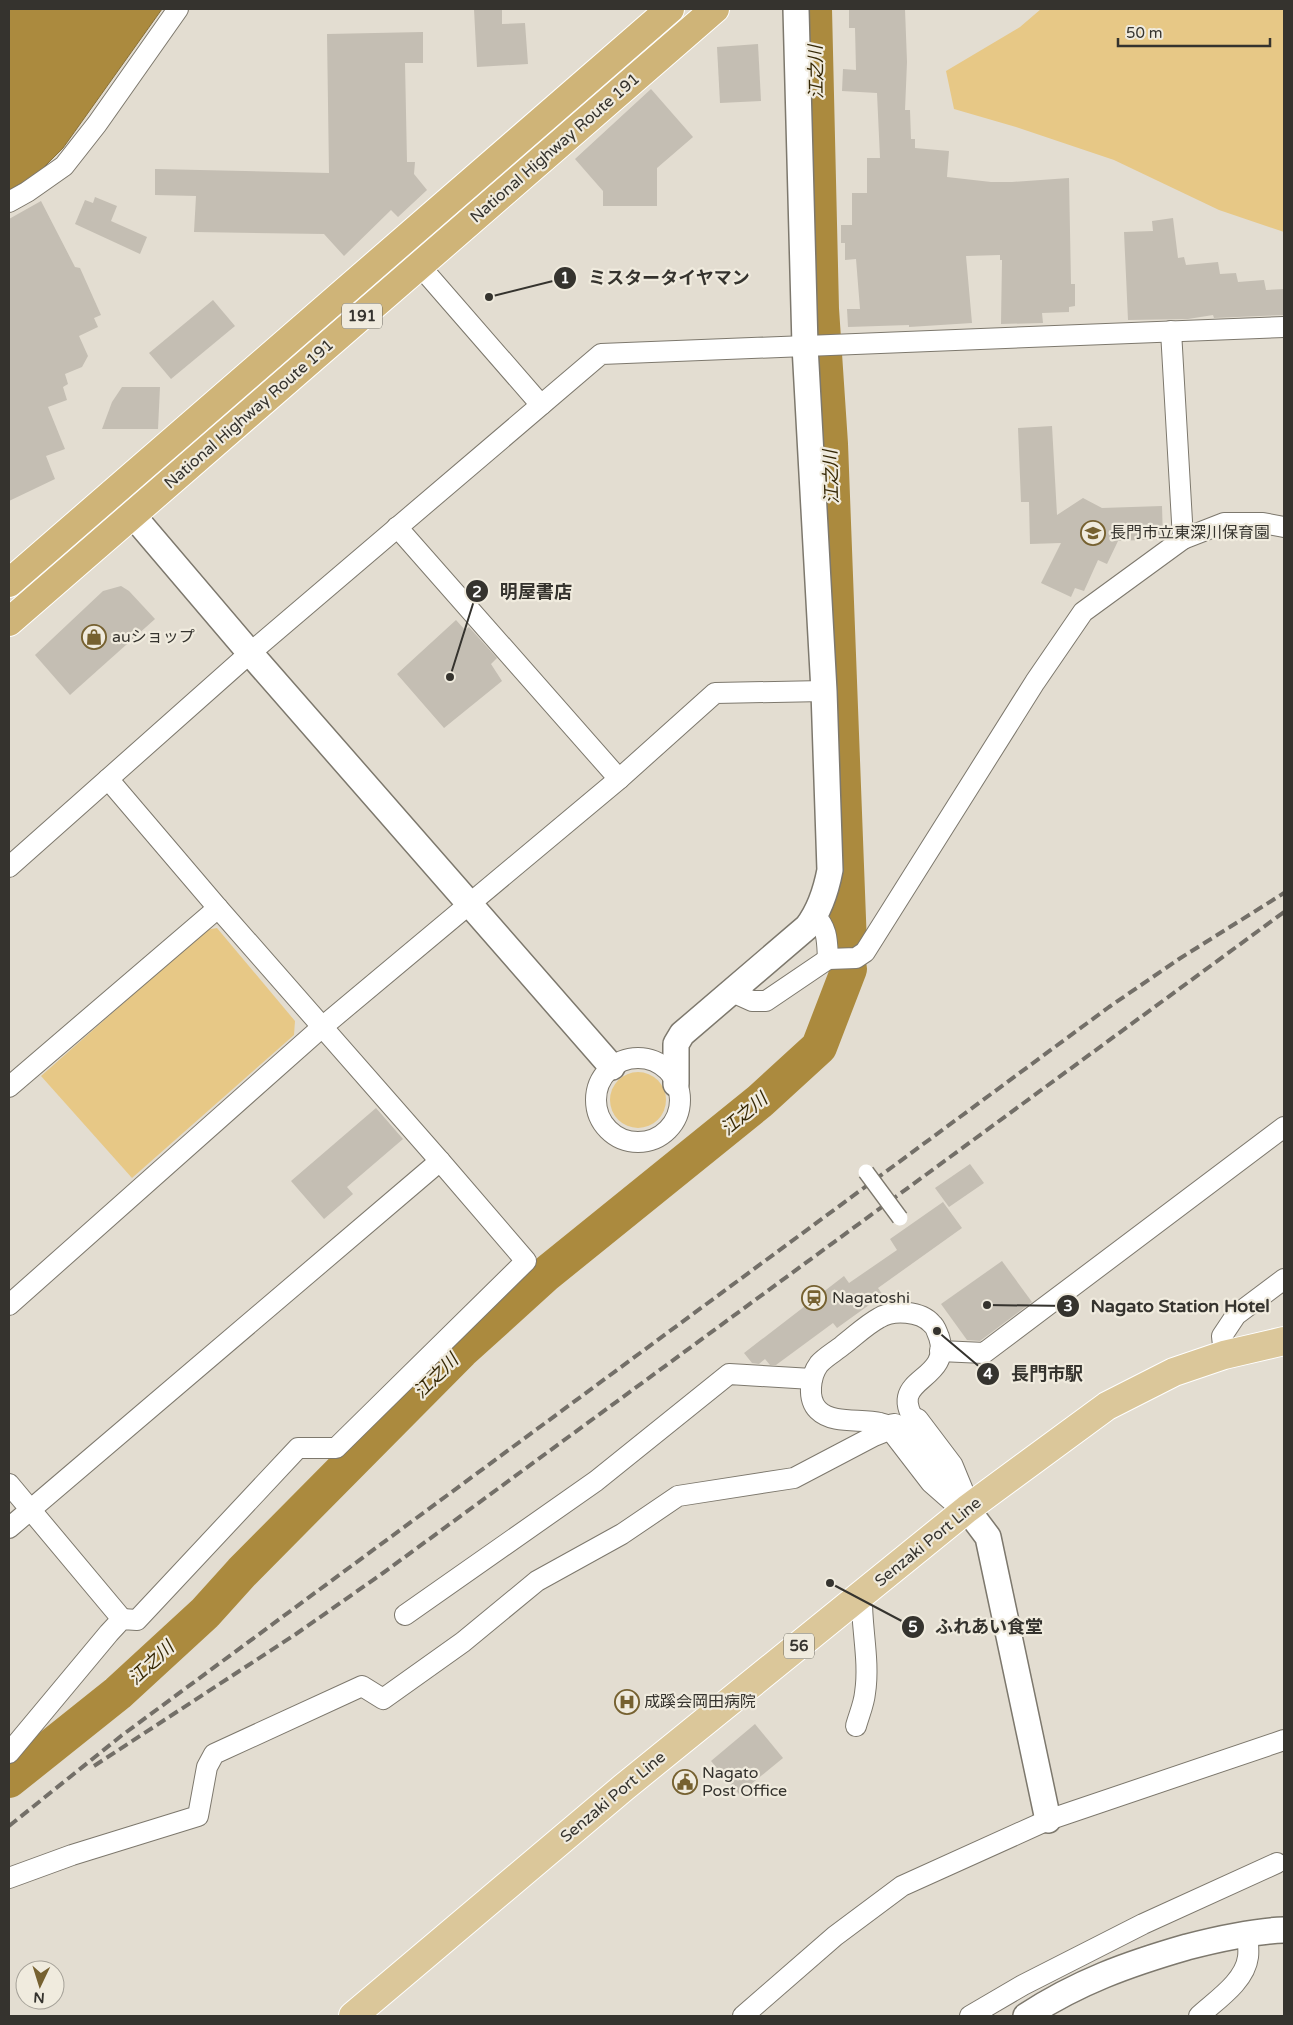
<svg xmlns="http://www.w3.org/2000/svg" width="1293" height="2025" font-family="'Varela Round','Noto Sans JP',sans-serif">
  <style>
    .green { fill: #e7c886 }
    .water { fill: #ab8a3e; stroke: #887039 }
    .lines { fill: none; stroke-linecap: round; stroke-linejoin: round }
    .river { stroke: #ab8a3e; stroke-width: 36 }
    .building { fill: #c4beb3 }
    .minor-casing { stroke: #7d786d; stroke-width: 22 }
    .tertiary-casing { stroke: #7d786d; stroke-width: 28 }
    .secondary-casing { stroke: #7d786d; stroke-width: 30 }
    .primary-casing { stroke: #fff; stroke-width: 30 }
    .trunk-casing { stroke: #fff; stroke-width: 30 }
    .minor { stroke: #fff; stroke-width: 20 }
    .tertiary { stroke: #fff; stroke-width: 25 }
    .secondary { stroke: #fff; stroke-width: 28 }
    .primary { stroke: #dbc79a; stroke-width: 28 }
    .trunk { stroke: #cfb478; stroke-width: 28 }
    .rail { stroke: #736f68; stroke-width: 4; stroke-dasharray: 10 5; stroke-linecap: butt }
    .pedestrian-bridge-casing { stroke: #7d786d; stroke-width: 18; stroke-linecap: butt }
    .pedestrian-bridge { stroke: #fff; stroke-width: 15 }
    .labels { text-anchor: middle; dominant-baseline: central; stroke-width: 4.5; stroke-linejoin: round; paint-order: stroke }
    .shield { fill: #f0ebde; stroke: #6d6a63; stroke-width: 1 }
    .shield-label { font-size: 15px; font-weight: bold; fill: #35332e }
    .street-label { font-size: 16px; fill: #35332e; stroke: #f0ebde }
    .poi-label { font-size: 16px; fill: #35332e; stroke: #f0ebde; text-anchor: start }
    .water-label { font-size: 18px; font-style: italic; fill: #362805; stroke: #f0ebde }
    .leader { fill: none; stroke: #35332e; stroke-width: 2 }
    .callout-dot { fill: #35332e; stroke: #f0ebde; stroke-width: 2 }
    .mark-label { font-size: 15px; text-anchor: middle; font-weight: bold; fill: #fff }
    .callout-label { font-size: 18px; text-anchor: middle; font-weight: bold; fill: #35332e; stroke: #f0ebde; stroke-width: 4.5; stroke-linejoin: round; paint-order: stroke }
  </style>
  <rect width="100%" height="100%" fill="#e3ddd1"/>
  <!-- green -->
  <g class="green">
    <path d="M1041 9H1284V232L1219 210 1114 160 1016 127 954 109 946 71 1020 27Z"/>
    <path d="M217 928 295 1021 294 1035 132 1178 41 1076 206 930Z"/>
    <circle cx="638" cy="1100" r="28"/>
  </g>
  <!-- water -->
  <path class="water" d="M9 9H162L63 148 36 175 9 190Z"/>
  <g class="lines">
    <!-- river -->
    <g class="river">
      <path d="M814 9 821 309 830 444 849 945"/>
      <path d="M9 1780 118 1693 205 1613 242 1572 461 1351 546 1274 760 1101 819 1047 849 969"/>
    </g>
  </g>
  <!-- building -->
  <g class="building">
    <path d="M474 9H502V24L525 23 528 64 477 67Z"/>
    <path d="M849 9H905L907 62 905 110H910L911 139H915V148L949 151 947 177 991 182H1012L1069 178 1071 284H1075V306L1069 307V312L1042 313 1043 323 1001 324 1002 260H1000V255L966 256 972 323 909 327V325L848 327 847 309H860L856 259 845 260V243H841V225H852V193H867V158H880L877 93 842 91 843 69 856 70 855 28H849Z"/>
    <path d="M423 32V63H405L407 162H415L414 174 427 190 398 217 391 210 344 256 324 234 194 232 196 196 155 195V169L329 173 327 34Z"/>
    <path d="M758 44 761 101 720 103 717 47Z"/>
    <path d="M651 89 693 137 657 168V206H603V191L575 159Z"/>
    <path d="M95 197 117 206 111 221 147 237 140 254 75 224 85 200 93 203Z"/>
    <path d="M41 201 75 267 80 268 101 315 94 318 98 327 79 336 88 356 82 367 65 374 68 384 63 387 67 400 48 407 65 449 46 456 55 479 9 501V219Z"/>
    <path d="M1173 218 1178 258 1184 257 1186 265 1218 262 1220 274 1236 273 1238 282 1264 280 1266 290 1284 289V315L1214 318 1213 315 1188 319 1128 320 1124 232 1153 231 1152 221Z"/>
    <path d="M213 300 235 326 171 379 149 353Z"/>
    <path d="M122 387H160L158 429H102L112 402Z"/>
    <path d="M1052 426 1057 515 1083 498 1102 508 1162 506 1163 539 1118 541 1107 564 1098 560 1084 591 1075 588 1071 597 1041 583 1061 543 1030 544 1029 502H1021L1018 428Z"/>
    <path d="M121 586 129 591 155 619 70 695 35 655 103 591Z"/>
    <path d="M456 620 465 630 469 627 497 658 491 664 502 681 444 728 397 674Z"/>
    <path d="M376 1108 403 1139 347 1187 353 1194 324 1219 291 1181Z"/>
    <path d="M970 1164 984 1183 949 1207 935 1188Z"/>
    <path d="M943 1202 962 1228 878 1288 883 1295 837 1328 833 1323 776 1365H770L765 1359 759 1364 752 1363 744 1353 844 1276 849 1283 897 1250 890 1239Z"/>
    <path d="M1002 1261 1032 1302 980 1341 967 1340 941 1304Z"/>
    <path d="M755 1724 783 1758 739 1794 711 1761Z"/>
  </g>
  <g class="lines">
    <defs>
      <g id="minor">
        <path d="M9 202 27 192 64 166 97 124 178 9"/>
        <path d="M420 266 541 405"/>
        <path d="M1171 331 1183 539 1224 523H1263L1284 527"/>
        <path d="M397 527 619 779"/>
        <path d="M9 867 250 653 601 354 1284 327"/>
        <path d="M815 916C828 928 827 942 828 959"/>
        <path d="M732 992 752 1001H766L828 959 856 958 865 952 1035 682 1083 612 1183 539"/>
        <circle cx="638" cy="1100" r="42"/>
        <path d="M9 1087 218 908"/>
        <path d="M9 1305 321 1028 619 779 715 693 824 691"/>
        <path d="M940 1351 984 1353 1284 1127"/>
        <path d="M1224 1355 1222 1336 1236 1315 1284 1279"/>
        <path d="M894 1428C890 1426 885 1424 880 1423 862 1418 833 1425 818 1410 807 1399 810 1376 819 1364 825 1357 836 1351 843 1345 855 1336 866 1325 879 1318 893 1309 921 1311 932 1324 936 1327 937 1333 939 1337 950 1372 912 1377 908 1397 906 1406 911 1415 915 1422"/>
        <path d="M9 1484 122 1619"/>
        <path d="M9 1528 440 1161"/>
        <path d="M405 1615 596 1481 729 1374 812 1379"/>
        <path d="M856 1726C859 1715 864 1704 865 1693 870 1661 861 1627 862 1596"/>
        <path d="M9 1753 109 1633 122 1619 137 1620 298 1448H336L526 1261 440 1161 218 908 108 779"/>
        <path d="M9 1878 72 1855 198 1816 207 1767 214 1754 362 1686 383 1699 463 1642 537 1581 622 1534 678 1496 794 1478 874 1436 894 1428"/>
        <path d="M743 2016 835 1936 902 1886 1048 1820 1284 1740"/>
        <path d="M970 2016 1023 1985 1143 1924 1277 1863"/>
        <path d="M1199 2016C1215 2001 1245 1982 1248 1957 1249 1950 1248 1942 1247 1934"/>
      </g>
      <g id="tertiary">
        <path d="M113 492 250 653 612 1067"/>
        <path d="M676 1084V1044L682 1034 807 927C820 910 826 891 830 870L824 691 805 346 796 9"/>
        <path d="M967 1509 988 1537 1048 1820"/>
        <path d="M1026 2016C1078 1982 1128 1964 1187 1947 1218 1939 1252 1931 1284 1930"/>
      </g>
      <g id="secondary">
        <path d="M915 1422 949 1467 963 1501"/>
        <path d="M894 1428 934 1480 967 1509"/>
      </g>
      <path id="primary" d="M353 2016 623 1788 967 1509 1107 1406 1174 1372 1224 1355 1284 1341"/>
      <g id="trunk">
        <path d="M9 583 670 9"/>
        <path d="M9 622 715 9"/>
      </g>
    </defs>
    <!-- minor casing -->
    <use href="#minor" class="minor-casing"/>
    <!-- tertiary casing -->
    <use href="#tertiary" class="tertiary-casing"/>
    <!-- secondary casing -->
    <use href="#secondary" class="secondary-casing"/>
    <!-- primary casing -->
    <use href="#primary" class="primary-casing"/>
    <!-- trunk casing -->
    <use href="#trunk" class="trunk-casing"/>
    <!-- minor -->
    <use href="#minor" class="minor"/>
    <!-- tertiary -->
    <use href="#tertiary" class="tertiary"/>
    <!-- secondary -->
    <use href="#secondary" class="secondary"/>
    <!-- primary -->
    <use href="#primary" class="primary"/>
    <!-- trunk -->
    <use href="#trunk" class="trunk"/>
    <!-- rail -->
    <g class="rail">
      <path d="M94 1766 296 1634 383 1573 1284 912"/>
      <path d="M9 1826 121 1736 1109 1007 1179 959 1284 893"/>
    </g>
    <defs>
      <path id="pedestrian-bridge" d="M866 1172 900 1218"/>
    </defs>
    <!-- pedestrian-bridge casing -->
    <use href="#pedestrian-bridge" class="pedestrian-bridge-casing"/>
    <!-- pedestrian-bridge -->
    <use href="#pedestrian-bridge" class="pedestrian-bridge"/>
  </g>
  <!-- icons -->
  <defs>
    <symbol id="school-ring" viewBox="-11 -11 22 22"><circle r="9.5" fill="#f0ebde" stroke="#766130" stroke-width="1.5"/><path d="M0-5L7-2L0 1L-7-2ZM-4 1L0 2.5L4 1V4Q0 6-4 4Z" fill="#766130"/></symbol>
    <symbol id="shop-ring" viewBox="-11 -11 22 22"><circle r="9.5" fill="#f0ebde" stroke="#766130" stroke-width="1.5"/><path d="M-5-2.5h2.3a2.7 3.5 0 0 1 5.4 0H5L5.5 6h-11ZM-1.5-2.5h3a1.5 2.3 0 0 0-3 0Z" fill="#766130"/></symbol>
    <symbol id="station-ring" viewBox="-11 -11 22 22"><circle r="9.5" fill="#f0ebde" stroke="#766130" stroke-width="1.5"/><path d="M-3-6H3Q5-6 5-4V2Q5 4 3 4L4.5 6H3L1.5 4h-3L-3 6H-4.5L-3 4Q-5 4-5 2V-4Q-5-6-3-6ZM-3.5-4v3h7v-3ZM-3.5 1v1.5H-2V1ZM2 1v1.5H3.5V1Z" fill="#766130"/></symbol>
    <symbol id="hospital-ring" viewBox="-11 -11 22 22"><circle r="9.5" fill="#f0ebde" stroke="#766130" stroke-width="1.5"/><path d="M-5-5h3v3.5h4V-5h3V5h-3V1.5h-4V5h-3Z" fill="#766130"/></symbol>
    <symbol id="civic-ring" viewBox="-11 -11 22 22"><circle r="9.5" fill="#f0ebde" stroke="#766130" stroke-width="1.5"/><path d="M-.6-6.5H3V-4.5H.6V-3L4-1V1h2V6H-6V1h2V-1L-.6-3ZM-1.2 2.5V6h2.4V2.5Z" fill="#766130"/></symbol>
  </defs>
  <g fill-rule="evenodd">
    <use href="#school-ring" x="1079" y="519" width="28" height="28"/>
    <use href="#shop-ring" x="80" y="623" width="28" height="28"/>
    <use href="#station-ring" x="800" y="1284" width="28" height="28"/>
    <use href="#hospital-ring" x="613" y="1688" width="28" height="28"/>
    <use href="#civic-ring" x="671" y="1768" width="28" height="28"/>
  </g>
  <g class="labels">
    <!-- shield labels -->
    <g class="shield">
      <rect x="342" y="303.5" width="40" height="25" rx="4"/>
      <rect x="784" y="1633.5" width="30" height="25" rx="4"/>
    </g>
    <g class="shield-label">
      <text x="362" y="316">191</text>
      <text x="799" y="1646">56</text>
    </g>
    <!-- street labels -->
    <g class="street-label">
      <text transform="translate(555 148) rotate(-41)">National Highway Route 191</text>
      <text transform="translate(249 414) rotate(-41)">National Highway Route 191</text>
      <text transform="translate(928 1542) rotate(-39)">Senzaki Port Line</text>
      <text transform="translate(613 1797) rotate(-40)">Senzaki Port Line</text>
    </g>
    <!-- poi labels -->
    <g class="poi-label">
      <text x="1110" y="533">長門市立東深川保育園</text>
      <text x="112" y="637">auショップ</text>
      <text x="832" y="1298">Nagatoshi</text>
      <text x="644" y="1702">成蹊会岡田病院</text>
      <text x="702" y="1773">Nagato<tspan x="702" dy="18">Post Office</tspan></text>
    </g>
    <!-- water labels -->
    <g class="water-label">
      <text transform="translate(816 72) rotate(-91)">江之川</text>
      <text transform="translate(831 477) rotate(-92)">江之川</text>
      <text transform="translate(744 1114) rotate(-40)">江之川</text>
      <text transform="translate(436 1376) rotate(-45)">江之川</text>
      <text transform="translate(151 1663) rotate(-43)">江之川</text>
    </g>
  </g>
  <!-- callouts -->
  <path class="leader" d="M489 297L565 278M450 677L477 591M987 1305L1068 1306M937 1331L988 1374M830 1583L913 1627"/>
  <g class="callout-dot">
    <circle cx="489" cy="297" r="5"/>
    <circle cx="450" cy="677" r="5"/>
    <circle cx="987" cy="1305" r="5"/>
    <circle cx="937" cy="1331" r="5"/>
    <circle cx="830" cy="1583" r="5"/>
    <circle cx="565" cy="278" r="12"/>
    <circle cx="477" cy="591" r="12"/>
    <circle cx="1068" cy="1306" r="12"/>
    <circle cx="988" cy="1374" r="12"/>
    <circle cx="913" cy="1627" r="12"/>
  </g>
  <g class="mark-label">
    <text x="565" y="283">1</text>
    <text x="477" y="597">2</text>
    <text x="1068" y="1311">3</text>
    <text x="988" y="1379">4</text>
    <text x="913" y="1632">5</text>
  </g>
  <g class="callout-label">
    <text x="669" y="284">ミスタータイヤマン</text>
    <text x="536" y="598">明屋書店</text>
    <text x="1180" y="1312">Nagato Station Hotel</text>
    <text x="1047" y="1380">長門市駅</text>
    <text x="989" y="1633">ふれあい食堂</text>
  </g>
  <!-- border -->
  <rect width="1293" height="2025" fill="none" stroke="#35332e" stroke-width="20"/>
  <!-- north arrow -->
  <g transform="translate(40 1985) rotate(184)"><circle r="24" fill="#f0ebde" stroke="#a5a198"/>
  <path d="M0-4L9 19L0 12L-9 19Z" fill="#766130"/>
  <text y="-8" font-size="14" font-weight="bold" text-anchor="middle" fill="#35332e">N</text>
  </g>
  <!-- scale -->
  <path d="M1118 38v8h152v-8" fill="none" stroke="#35332e" stroke-width="2.5"/>
  <text x="1126" y="38" font-size="15" fill="#35332e" stroke="#f0ebde" stroke-width="4" paint-order="stroke">50 m</text>
</svg>
